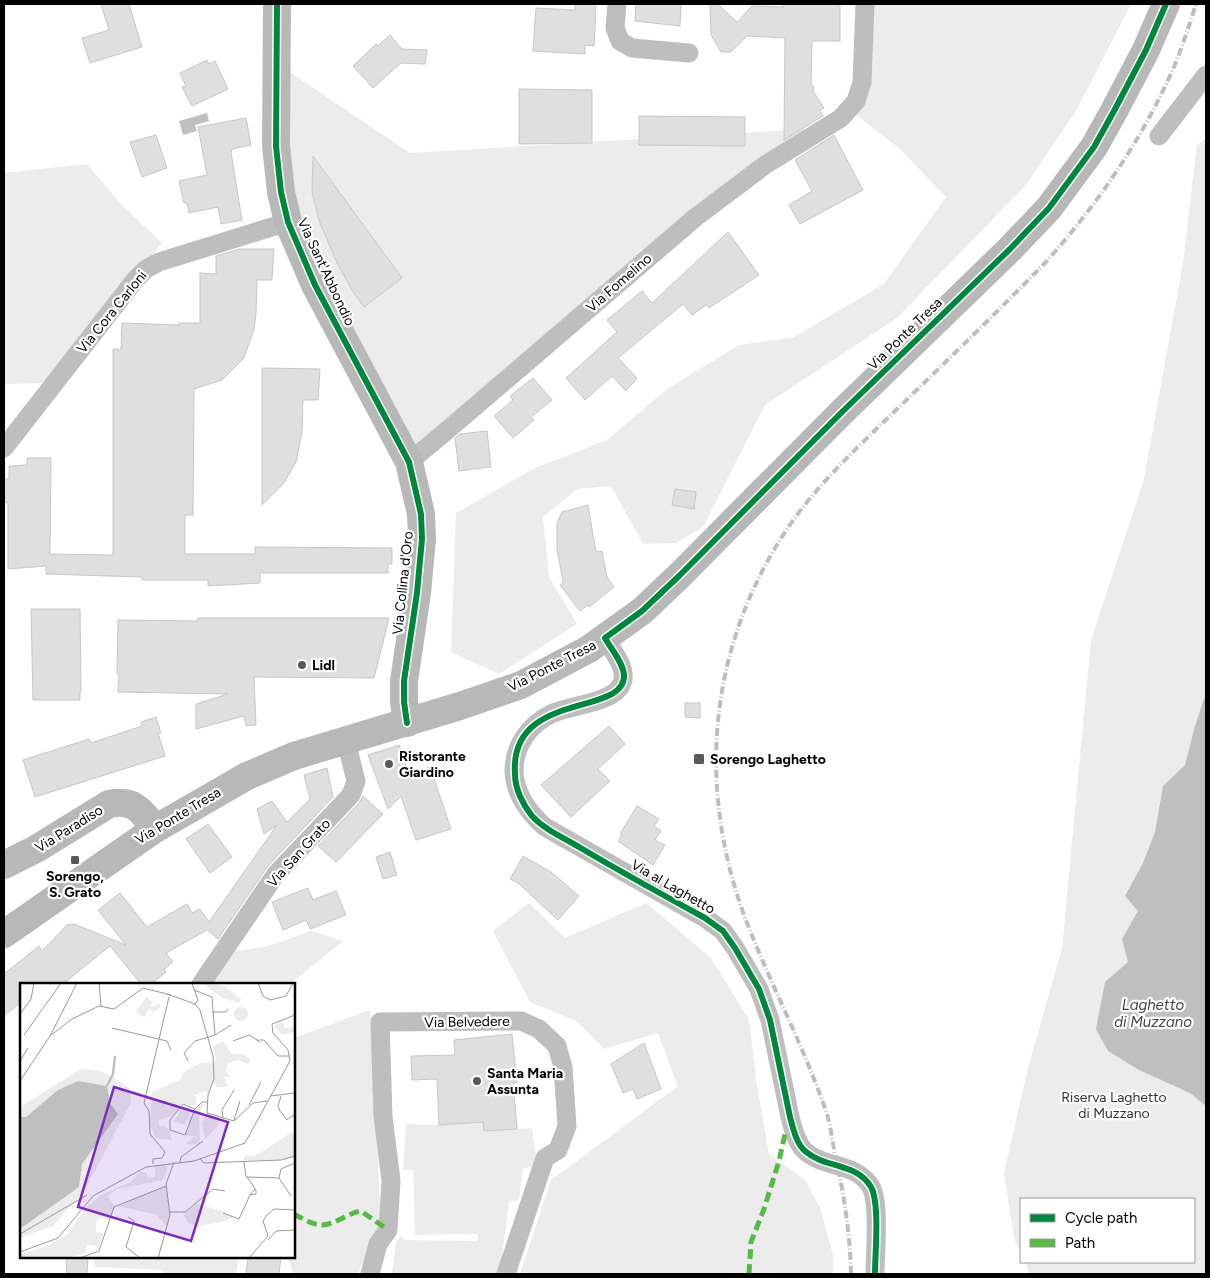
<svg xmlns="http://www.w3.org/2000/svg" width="1210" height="1278" font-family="Figtree,sans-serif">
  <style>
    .green { fill: #ececec }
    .water { fill: #bfbfbf }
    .building { fill: #dfdfdf; stroke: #c7c7c7 }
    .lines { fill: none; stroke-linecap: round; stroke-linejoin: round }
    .street { stroke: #bebebe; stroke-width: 19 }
    .secondary { stroke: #b8b8b8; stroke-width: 28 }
    .rail { stroke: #bebebe; stroke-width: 4; stroke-dasharray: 8 2.5 1 2.5; stroke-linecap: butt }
    .quiet { stroke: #58b947; stroke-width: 5; stroke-dasharray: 10 5; stroke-linecap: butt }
    .cycleway-casing { stroke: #fff; stroke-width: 9 }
    .cycleway { stroke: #00873e; stroke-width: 6 }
    .poi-dot { fill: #595959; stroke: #fff; stroke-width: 2 }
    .labels { text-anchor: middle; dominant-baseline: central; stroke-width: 4.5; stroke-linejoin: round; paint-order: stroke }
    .street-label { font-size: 14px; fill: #000; stroke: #fff }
    .poi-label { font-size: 14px; font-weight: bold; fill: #000; stroke: #fff; text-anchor: start }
    .park-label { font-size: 14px; fill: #333; stroke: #fff }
    .water-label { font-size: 15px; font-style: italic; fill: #444; stroke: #fff }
    .inset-river { fill: none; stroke: #bfbfbf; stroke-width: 2.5 }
    .inset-road { fill: none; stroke: #999; stroke-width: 1 }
    .view { fill: #7b2cbf; fill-opacity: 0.15; stroke: #7b2cbf; stroke-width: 2.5 }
    .inset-edge { fill: none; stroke: #000; stroke-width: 2.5 }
  </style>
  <rect width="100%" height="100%" fill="#fff"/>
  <!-- green -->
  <g class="green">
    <path d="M865 4H1131L1076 111 1025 186 897 318 765 405 703 527 676 543 643 544 611 486 577 489 543 517 549 577 577 624 499 674 451 652 456 513 533 469 607 440 667 389 739 345 794 337 884 284 946 197 901 150 850 110Z"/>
    <path d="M276 63 410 153 824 128 696 217 409 462 294 222Z"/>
    <path d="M1206 138V1274H1030L1025 1262H1194V1199H1021V1254L1014 1238 1004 1173 1028 1068 1062 948 1091 640 1144 479 1183 263 1197 145Z"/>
    <path d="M87 164 120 203 162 243 48 383 4 384V173Z"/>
    <path d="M529 903 565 938 646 903 710 957 749 1019 756 1079 769 1154 805 1180 820 1208 833 1255V1274H520L551 1180 678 1086 658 1033 604 1049 578 1022 530 1002 493 931Z"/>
    <path d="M311 931 343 941 290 984H210L228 952 266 947Z"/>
    <path d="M370 1010 381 1221 358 1274H293L288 1257H294V1038Z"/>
    <path d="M483 1122 484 1131 532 1128 536 1157 533 1167 523 1168 519 1200 509 1201 500 1273 392 1274 396 1242 401 1236 405 1240 477 1241 478 1234 415 1235 413 1170H403L406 1124 439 1125Z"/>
    <path d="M94 1257H239L236 1274H163V1270L95 1267Z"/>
  </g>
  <!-- water -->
  <g class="water">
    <path d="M207 113 209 121 195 125 197 131 183 135 179 121Z"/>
    <path d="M1206 693V1106L1190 1093 1139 1070 1108 1051 1096 1029 1105 982 1128 962 1122 939 1138 911 1125 896 1143 863 1155 832 1163 786 1185 765 1195 726Z"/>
  </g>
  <!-- building -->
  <g class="building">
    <path d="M101 4H129L142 47 90 63 82 38 109 30Z"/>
    <path d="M575 4H596L594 46 585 45V54L533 51 536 8 575 10Z"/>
    <path d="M636 4H681L680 26 635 21Z"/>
    <path d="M710 4H718L737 22 752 6 783 7V4H838V6H840V41H812L811 83 814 88 813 91 824 108 820 110 823 116 784 140 785 38 747 36 731 52H721L711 35Z"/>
    <path d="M390 35 402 49 427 50 425 64 401 63 373 88 353 66 376 44 378 46Z"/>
    <path d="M207 60 209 64 215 61 228 89 192 106 182 87 186 86 180 73Z"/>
    <path d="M519 89 592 90V143L519 144Z"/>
    <path d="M639 116 745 117V146L639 145Z"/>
    <path d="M246 118 251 145 232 149V151L231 152 242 220 221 224 218 207 189 213 187 203H184L179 181 207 175 198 127Z"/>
    <path d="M156 135 167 168 142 177 130 142Z"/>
    <path d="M834 135 863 190 800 224 789 205 812 191 795 160Z"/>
    <path d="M313 156 402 278 364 307 352 290 338 265 320 223 312 192Z"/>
    <path d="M728 232 759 275 709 308 706 305 692 315 683 304 618 358 637 378 626 391 612 376 585 400 566 378 617 332 607 320 642 291 652 303Z"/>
    <path d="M239 249H274L272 280H257L256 314 254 329 244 358 222 380 194 389 193 515H185V554H255V547L392 548V564H388V573H260V583L208 586V580H142V577L46 574V566L8 569V503L4 502V479H9V466L27 465V458H51L50 554 113 555V349H121L122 323 179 325V323H200V273L216 274V256Z"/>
    <path d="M262 368 320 369 318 400H303L302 433 296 462 284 483 262 505Z"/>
    <path d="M533 378 552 400 531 417 534 420 513 438 494 416 513 400 510 396Z"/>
    <path d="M487 431 491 467 459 471 455 438 460 434Z"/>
    <path d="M675 489 696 492 694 509 672 505Z"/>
    <path d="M588 505 596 552 602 551 607 577 614 587 589 607 588 605 580 611 560 585 563 582 557 549V523L562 512Z"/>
    <path d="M31 609H80L81 691H80V700H33Z"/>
    <path d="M198 618H389L374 678 254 677 256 725 246 726 244 716 196 729V704L228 694 118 692 119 674H117L118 620 197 621Z"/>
    <path d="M685 703H700V718L685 717Z"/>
    <path d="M156 717 161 733H158L165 756 35 797 23 760 89 739 91 743 142 726 141 722Z"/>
    <path d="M609 726 625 744 598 769 610 781 571 817 541 785Z"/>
    <path d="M399 745 409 774 430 767 451 829 416 840 401 796 388 809 368 755Z"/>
    <path d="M327 768 333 797 268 866 218 939 207 930 166 953 173 962 164 969 166 972 151 984H141L110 946 63 984H21V1002L4 1016V974L39 946 42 951 67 925 74 924 126 945 98 910 120 893 147 927 187 904 192 913 200 909 209 922 277 825 264 834 257 809 272 801 287 822 310 799 304 775Z"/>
    <path d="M363 796 383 814 336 862 318 846 359 803Z"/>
    <path d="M637 806 659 819 654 826 661 831 655 840 665 845 653 865 618 841 622 835 620 834Z"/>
    <path d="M208 824 232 857 210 873 186 839Z"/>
    <path d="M390 852 397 875 383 879 376 857Z"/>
    <path d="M523 856 551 872 579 896 558 920 518 883 510 879Z"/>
    <path d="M308 888 313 900 336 891 346 915 310 929 306 920 283 930 272 902Z"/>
    <path d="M512 1034 517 1083 513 1082 517 1129 484 1131 483 1122 439 1125 437 1079 412 1080 411 1056 455 1055 454 1040Z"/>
    <path d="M644 1043 661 1089 637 1099 633 1089 623 1093 611 1064Z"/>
    <path d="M66 1257H88L87 1274H67Z"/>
    <path d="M248 1257H281L279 1274H246Z"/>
  </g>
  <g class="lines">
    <!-- street -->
    <g class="street">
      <path d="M617 4 615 28 620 41 632 48 689 53"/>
      <path d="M1159 136 1206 75"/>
      <path d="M4 448 135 280 146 269 159 262 288 222"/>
      <path d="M409 462 444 433 696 217 765 165 841 118 856 101 862 82 865 4"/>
      <path d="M605 638C612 651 628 668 622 683 615 703 570 705 551 714 541 719 532 726 525 736 518 746 514 759 514 771 515 794 528 812 545 827L705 918 723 931 735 948 759 989 770 1020 790 1117C793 1128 796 1143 805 1151 825 1169 856 1162 871 1187 880 1203 875 1253 875 1274"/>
      <path d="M201 984 276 874 351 795 356 781 346 741"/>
      <path d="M370 1274 378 1244 388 1230 391 1181 383 1116 380 1022 521 1021 539 1029 557 1046 563 1067 567 1126 558 1150 545 1158 506 1274"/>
    </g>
    <!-- secondary -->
    <g class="secondary">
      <path d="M277 4 276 146 281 192 288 222 315 285 409 462 421 514 422 539 417 593 404 681V702L407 723"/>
      <path d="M4 865 36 849 109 804C134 799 141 810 155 829"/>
      <path d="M4 934 155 829 247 776 294 756 460 706 521 685 589 649 642 611 679 576 841 413 1010 249 1049 208 1094 147 1114 111 1146 50 1166 4"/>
    </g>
    <!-- rail -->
    <path class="rail" d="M851 1274C850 1233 844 1194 835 1154 832 1141 831 1127 827 1114 806 1052 775 993 751 933 694 794 706 643 794 519 823 479 861 444 897 409 947 361 997 312 1045 263 1097 205 1142 140 1173 69 1182 48 1189 26 1196 4"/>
    <!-- quiet -->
    <g class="quiet">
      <path d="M294 1214C302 1218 311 1224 320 1225 334 1226 347 1213 361 1211L388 1230"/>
      <path d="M749 1274 751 1242 764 1209 779 1161 785 1134"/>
    </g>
    <defs>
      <g id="cycleway">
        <path d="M277 4 276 146 281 192 288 222 315 285 409 462 421 514 422 539 417 593 404 681V702L407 723"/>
        <path d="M875 1274C875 1253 880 1203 871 1187 856 1162 825 1169 805 1151 796 1143 793 1128 790 1117L770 1020 759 989 735 948 723 931 705 918C663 895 621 872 579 847 564 838 545 830 532 816 523 805 515 789 515 774 509 690 626 717 624 675 623 662 611 649 605 638L642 611 679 576 841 413 1010 249 1049 208 1094 147 1114 111 1146 50 1166 4"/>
      </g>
    </defs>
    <!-- cycleway casing -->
    <use href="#cycleway" class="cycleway-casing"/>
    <!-- cycleway -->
    <use href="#cycleway" class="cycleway"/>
  </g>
  <!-- markers -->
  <g class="poi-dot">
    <circle cx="302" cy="665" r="5"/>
    <rect x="693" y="753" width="12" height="12" rx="2.5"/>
    <circle cx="389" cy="764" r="5"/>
    <rect x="70" y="855" width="10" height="10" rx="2.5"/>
    <circle cx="477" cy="1081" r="5"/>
  </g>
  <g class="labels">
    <!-- street labels -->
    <g class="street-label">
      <text transform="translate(326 272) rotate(65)">Via Sant'Abbondio</text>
      <text transform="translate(619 283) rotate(-41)">Via Fomelino</text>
      <text transform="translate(112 312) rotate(-51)">Via Cora Carloni</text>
      <text transform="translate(905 334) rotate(-44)">Via Ponte Tresa</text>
      <text transform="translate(403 583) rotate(-84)">Via Collina d'Oro</text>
      <text transform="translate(552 666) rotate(-27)">Via Ponte Tresa</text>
      <text transform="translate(178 816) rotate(-31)">Via Ponte Tresa</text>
      <text transform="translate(69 829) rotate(-32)">Via Paradiso</text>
      <text transform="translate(299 853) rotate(-48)">Via San Grato</text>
      <text transform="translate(673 887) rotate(30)">Via al Laghetto</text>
      <text transform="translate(467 1022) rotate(-1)">Via Belvedere</text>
    </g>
    <!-- poi labels -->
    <g class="poi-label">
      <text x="312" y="665">Lidl</text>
      <text x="399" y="756">Ristorante<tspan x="399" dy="16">Giardino</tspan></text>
      <text x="710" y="759">Sorengo Laghetto</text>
      <text x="75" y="876" text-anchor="middle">Sorengo,<tspan x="75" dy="16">S. Grato</tspan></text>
      <text x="487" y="1073">Santa Maria<tspan x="487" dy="16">Assunta</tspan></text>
    </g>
    <!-- park labels -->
    <g class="park-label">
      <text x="1114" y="1097">Riserva Laghetto<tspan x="1114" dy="16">di Muzzano</tspan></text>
    </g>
    <!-- water labels -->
    <g class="water-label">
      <text x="1153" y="1005">Laghetto<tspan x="1153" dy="17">di Muzzano</tspan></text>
    </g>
  </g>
  <!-- overview -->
  <g transform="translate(20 983)">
    <rect width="275" height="275" fill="#fff"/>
    <path d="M182 0 205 3 221 16 219 20 202 15ZM126 14 133 19 130 24 139 20 141 24 133 29 130 25 124 34 116 29ZM214 31a7 7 0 1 1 14 0a7 7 0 1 1-14 0ZM262 37 265 45 275 44V49L262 52 254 43ZM203 58 212 71H223L231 77 228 81 217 77 208 80 206 89 211 94H204L208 104H196L193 98 188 110 183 108 171 114 176 113V123L162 120 153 132 139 137V143H145L150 149 152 157 136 155 130 142 132 109 160 97 164 89 180 80H193L196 77 193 63ZM61 86 81 88 110 105 111 120 63 210 33 243 0 255V124ZM181 121H186L179 129 180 160 169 162 166 160 176 153H165L170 133ZM164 122 172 125 165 142 154 138ZM186 131 198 137 199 142 185 156 182 140ZM270 150 275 151V173L266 177H223L226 172 234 173 245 167ZM144 181 148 184 143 197 97 206 88 213 95 224 89 237 79 235 76 241V248L83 251 78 267 76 263 68 262 65 270 48 275H0V271L25 264 47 252 65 226 81 212 111 199 120 189H126L128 195 135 194V183ZM146 203 150 229 147 244 137 232 98 223ZM177 221 199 227 213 234 202 239 179 243 168 240 163 231Z" fill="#ececec"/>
    <path d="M58 98 87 103 90 120 98 131 62 181 59 204 0 246V134H6L38 107Z" fill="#bfbfbf"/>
    <path class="inset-river" d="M87 103 93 91 95 73"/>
    <path class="inset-road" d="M79 0 81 23M172 0 178 17 175 21M238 0 243 13 250 17 266 13 273 0M174 7 192 14 195 52M151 12 147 11 175 21 180 27 193 73 194 96 188 112 187 130 214 138 233 120 247 118M192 29H206L208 26M0 31 11 16 14 0M92 45 147 58 151 67M4 52 41 0M30 53 57 0M240 57H244L258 73H270M213 58 229 52 240 59 237 56M0 78 8 65M168 78 164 70 175 58 195 52 211 42M0 98 30 53 52 36 79 23 94 26 123 5 147 11M250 113 275 110M261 113 258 123 260 128 267 137 275 131M229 122 241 99M175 126 165 152 150 147V137L163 121 175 126 182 119H187M203 135 202 127 214 107M214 137 220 118M180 176 184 180 261 177 275 173M224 178 226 194 259 195 261 186 275 180M160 179 161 174 183 158M133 181V176L142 175 145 169 130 151 129 128 124 120 149 14M227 194 232 201 235 206 236 207V211L230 212 235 206M259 195 271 213M150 229H165L193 206 205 208M203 230 219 236 230 212M108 234 114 238 106 264 120 275M0 251 67 212M248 257 256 248 275 247M0 269 38 255 73 213 126 184 174 178 225 160 270 78 268 67 253 50 252 41 275 32M60 275 79 268 94 224 146 203M138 275 150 232 146 201 154 179M229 275 248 253 243 238 246 233 254 226 275 227"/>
    <path class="view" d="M94 104 208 139 171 258 58 224Z"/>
    <rect width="275" height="275" class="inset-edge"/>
  </g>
  <!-- border -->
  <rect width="1210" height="1278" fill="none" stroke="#000000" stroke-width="10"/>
  <!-- legend -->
  <rect x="1020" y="1198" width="175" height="65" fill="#ffffff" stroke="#999999"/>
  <rect x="1030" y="1214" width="25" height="8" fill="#00873e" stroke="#999999"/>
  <text x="1065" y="1223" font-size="15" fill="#000000">Cycle path</text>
  <rect x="1030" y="1239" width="25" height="8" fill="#58b947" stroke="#999999"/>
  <text x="1065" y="1248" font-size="15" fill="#000000">Path</text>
</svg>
